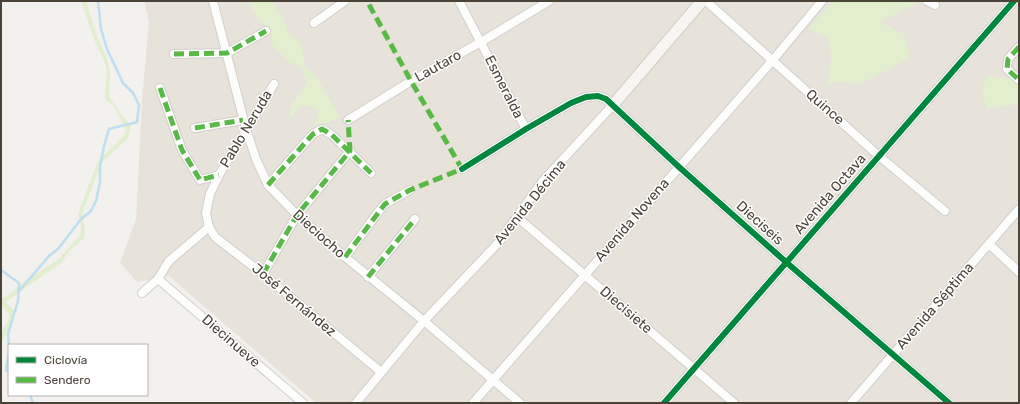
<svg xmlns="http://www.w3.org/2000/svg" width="1020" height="404" font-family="Rubik,sans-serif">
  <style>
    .residential { fill: #e7e3db }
    .green { fill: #e2eecd }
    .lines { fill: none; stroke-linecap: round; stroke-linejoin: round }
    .stream { stroke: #bddff2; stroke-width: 2.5 }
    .street-casing { stroke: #d1cfcb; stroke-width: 10 }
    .secondary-casing { stroke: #d3cec4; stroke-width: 13 }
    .street { stroke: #fdfdfc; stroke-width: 8 }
    .secondary { stroke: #f7f5f1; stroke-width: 11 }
    .quiet { stroke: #58b947; stroke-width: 5; stroke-dasharray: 10 5; stroke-linecap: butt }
    .cycleway-casing { stroke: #fff; stroke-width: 8 }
    .cycleway { stroke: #00873e; stroke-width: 6 }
    .labels { text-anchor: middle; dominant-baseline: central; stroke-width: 3; stroke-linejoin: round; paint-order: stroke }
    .street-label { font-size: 14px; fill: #4b4338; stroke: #fff }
  </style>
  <rect width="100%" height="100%" fill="#f3f1ee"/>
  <!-- residential -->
  <path class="residential" d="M144 1H1019V403H316L169 276 137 282 120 263 136 219 142 99 149 21Z"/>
  <!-- green -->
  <g class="green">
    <path d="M81 1H86L97 36 107 59 110 72 109 97 131 127 128 138 102 162 82 213 85 229 84 238 70 250 62 262 6 302 15 312C14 323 6 333 1 344V332L8 321 9 314 1 306V299L7 296 24 282 59 259 81 234V224L78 215 82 203 98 161 124 136 126 130 113 105 106 100 105 91 107 73 104 60 94 39Z"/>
    <path d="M248 1H272L281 15 289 33 301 43 305 67 316 76 340 117 324 124 315 125 319 110 304 105 288 120 292 104 307 82 301 67 289 62 273 46 268 26 260 22Z"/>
    <path d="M833 1H915L919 2 880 22 904 34 910 58 860 84 836 82 828 85 831 56 828 37 808 29Z"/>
    <path d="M987 76 1019 80V104L987 109 982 91Z"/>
  </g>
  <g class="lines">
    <!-- stream -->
    <g class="stream">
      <path d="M1 270 19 283 18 301 8 334 9 347"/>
      <path d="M19 291 49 256 58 249 81 219 91 211 96 201 100 182V167L104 146 109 129 137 122 139 105 133 93 123 83 107 49 101 29 98 1"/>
      <path d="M9 351 6 370 9 372"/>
      <path d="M30 395 33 403"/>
    </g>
    <defs>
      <g id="street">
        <path d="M213 1 246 129 256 159 268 185 297 215 345 257 424 321 520 403"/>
        <path d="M459 1 526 129"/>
        <path d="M706 1 879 156 945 211"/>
        <path d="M927 1 935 5"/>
        <path d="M314 23 345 1"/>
        <path d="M1019 47 1008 59 1007 69 1019 80"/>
        <path d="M174 54 227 53 266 31"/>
        <path d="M274 84 219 175 210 194 206 213 209 227 215 237 263 274 381 372"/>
        <path d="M160 88 182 150 200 180 219 175"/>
        <path d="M348 120 411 81 481 42 549 1"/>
        <path d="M195 128 243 120"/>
        <path d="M462 169 526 129 571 103 586 97 598 96 606 99 679 167 786 262 949 403"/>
        <path d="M268 185 313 134 322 129 332 135 371 173"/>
        <path d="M517 217 734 403"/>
        <path d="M989 244 1019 272"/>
        <path d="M345 257 382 207 385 204 410 190"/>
        <path d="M263 274 297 215 350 151"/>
        <path d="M368 277 415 219"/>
        <path d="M158 279 303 403"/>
        <path d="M142 293 158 279 169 261 209 227"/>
        <path d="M356 403 424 321 499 242 542 182 612 106"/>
        <path d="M473 403 772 61 822 1"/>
        <path d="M664 403 1014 1"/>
        <path d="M851 403 1019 209"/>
      </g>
      <path id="secondary" d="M612 106 702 1"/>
    </defs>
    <!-- street casing -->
    <use href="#street" class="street-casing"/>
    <!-- secondary casing -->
    <use href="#secondary" class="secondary-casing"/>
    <!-- street -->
    <use href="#street" class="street"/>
    <!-- secondary -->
    <use href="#secondary" class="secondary"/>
    <!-- quiet -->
    <g class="quiet">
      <path d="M1019 47 1008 59 1007 69 1019 80"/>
      <path d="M174 54 227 53 266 31"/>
      <path d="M160 88 182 150 200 180 219 175"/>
      <path d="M195 128 243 120"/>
      <path d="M268 185 313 134 322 129 332 135 371 173"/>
      <path d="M345 257 385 204 410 190 462 169 411 81 367 1"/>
      <path d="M263 274 297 215 350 151 348 120"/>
      <path d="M368 277 415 219"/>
    </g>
    <defs>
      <g id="cycleway">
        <path d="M462 169 526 129 571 103 586 97 598 96 606 99 679 167 786 262 949 403"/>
        <path d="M664 403 1014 1"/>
      </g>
    </defs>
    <!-- cycleway casing -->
    <use href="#cycleway" class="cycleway-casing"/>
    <!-- cycleway -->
    <use href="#cycleway" class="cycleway"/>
  </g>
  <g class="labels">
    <!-- street labels -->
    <g class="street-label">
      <text transform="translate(438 66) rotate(-29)">Lautaro</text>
      <text transform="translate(504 87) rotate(63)">Esmeralda</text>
      <text transform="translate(825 107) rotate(41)">Quince</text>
      <text transform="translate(246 129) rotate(-59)">Pablo Neruda</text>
      <text transform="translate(830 194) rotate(-49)">Avenida Octava</text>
      <text transform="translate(530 202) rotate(-51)">Avenida Décima</text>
      <text transform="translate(632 220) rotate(-49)">Avenida Novena</text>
      <text transform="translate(760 223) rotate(42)">Dieciseis</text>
      <text transform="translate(319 234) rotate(42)">Dieciocho</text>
      <text transform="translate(294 300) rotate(40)">José Fernández</text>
      <text transform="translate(935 306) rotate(-49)">Avenida Séptima</text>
      <text transform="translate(626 310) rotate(41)">Diecisiete</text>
      <text transform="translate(231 341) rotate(41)">Diecinueve</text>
    </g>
  </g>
  <!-- border -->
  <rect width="1020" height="404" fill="none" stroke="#4b4338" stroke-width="4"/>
  <!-- legend -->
  <rect x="8" y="344" width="140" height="52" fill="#ffffff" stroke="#b7b4af"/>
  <rect x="16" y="357" width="20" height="6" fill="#00873e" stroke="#b7b4af"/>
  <text x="44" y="364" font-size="12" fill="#4b4338">Ciclovía</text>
  <rect x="16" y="377" width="20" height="6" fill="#58b947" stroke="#b7b4af"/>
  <text x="44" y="384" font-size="12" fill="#4b4338">Sendero</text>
</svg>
